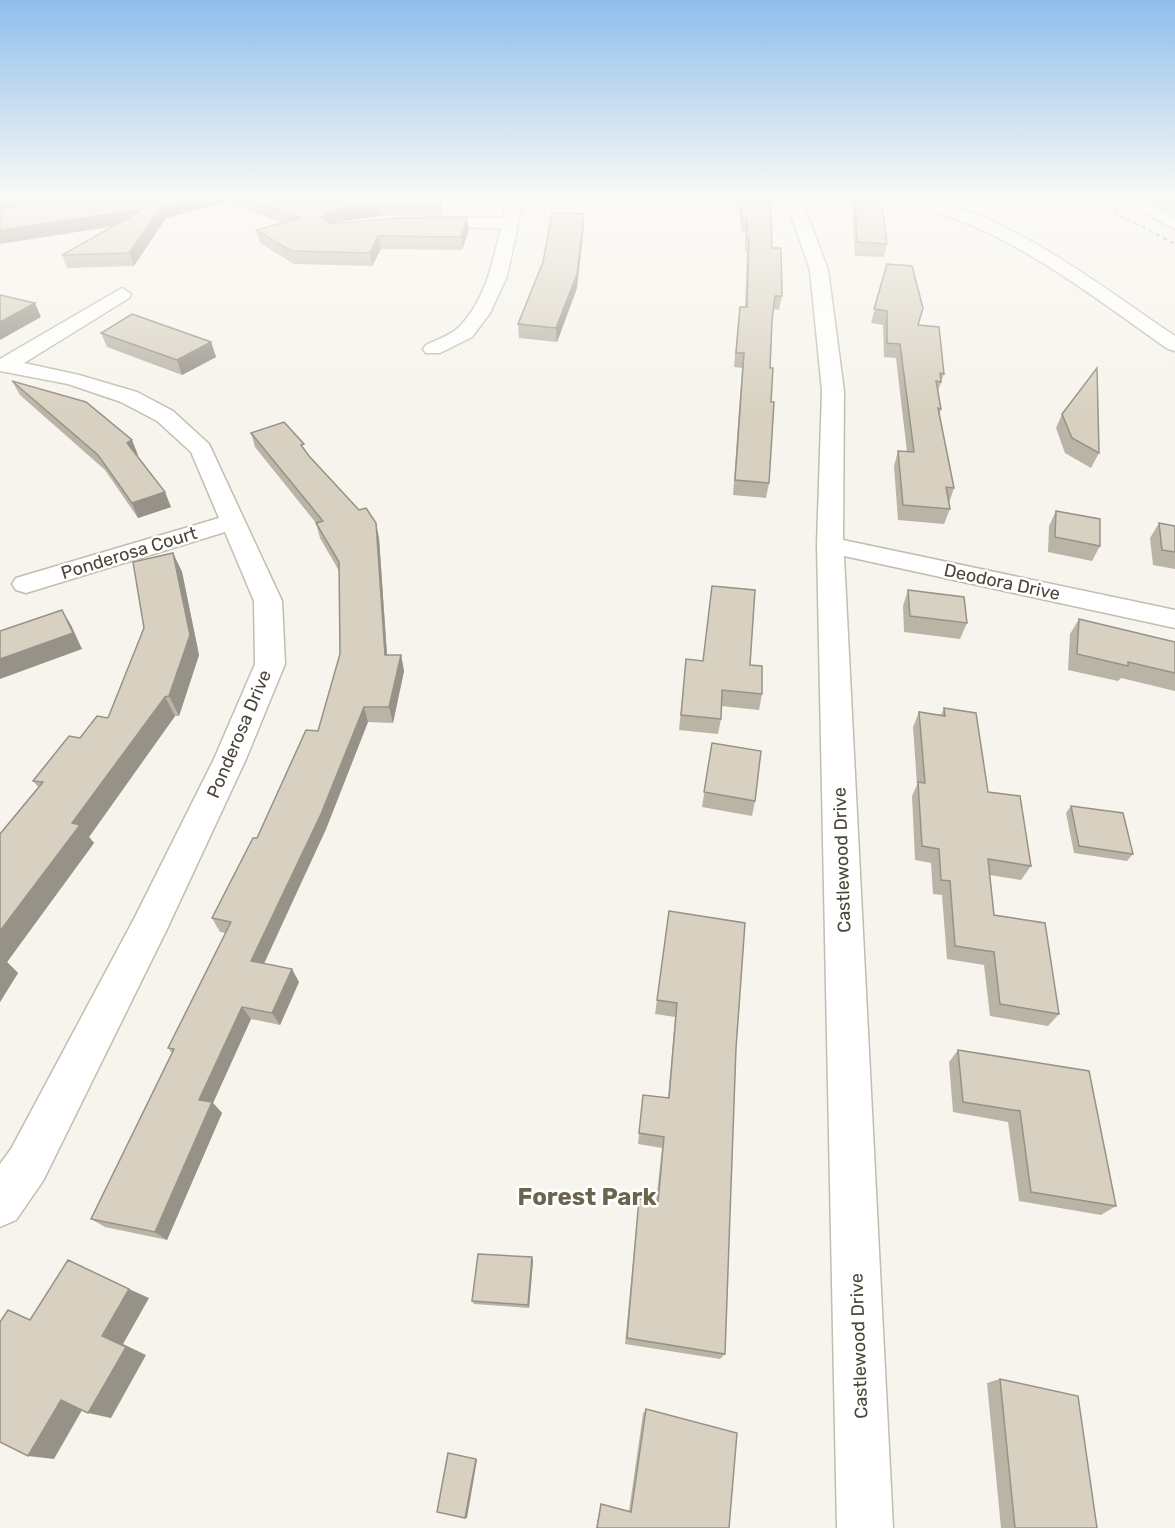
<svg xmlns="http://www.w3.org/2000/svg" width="1175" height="1528" font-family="Rubik,sans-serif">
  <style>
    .green { fill: #cde9b6 }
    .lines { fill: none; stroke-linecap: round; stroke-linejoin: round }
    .street-casing { stroke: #c2bdae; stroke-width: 3 }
    .street { fill: #fff; fill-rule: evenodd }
    .rail { stroke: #9a9a9a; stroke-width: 2; stroke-dasharray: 4 4; stroke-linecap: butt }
    .wall { fill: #bab4a6 }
    .shaded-wall { fill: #979287 }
    .building { fill: #d8d1c1; stroke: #979287; stroke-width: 1.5 }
    .labels { text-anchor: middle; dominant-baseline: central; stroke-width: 5; stroke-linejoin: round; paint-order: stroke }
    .street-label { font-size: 18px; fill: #4b4539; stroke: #fff }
    .near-neighbourhood-label { font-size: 24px; font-weight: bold; fill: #6d6450; stroke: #fff }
  </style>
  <rect width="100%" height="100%" fill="#f6f4ec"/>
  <!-- green -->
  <path class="green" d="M1120 197H1175V225Z"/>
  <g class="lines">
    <defs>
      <g id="street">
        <path d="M508 197H524L507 276 490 313 472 337 440 353H426L423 349 426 345C436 340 451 335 459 327 485 301 493 262 501 228L423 227 415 222 423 217 503 218Z"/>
        <path d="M785 197H801L828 270 844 391 843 540 1175 610V628L844 556 893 1528H837L817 545 822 391 810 270Z"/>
        <path d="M875 197C890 197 907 195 921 198 1015 217 1097 284 1175 336V351L1168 349C1100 302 1032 247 953 218 928 209 903 207 878 200Z"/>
        <path d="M1115 197H1135L1175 218V229Z"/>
        <path d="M122 288 131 294 129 298 24 363 79 375 137 392 173 411 209 444 282 601 285 664 246 759 167 929 43 1181 16 1220 0 1227V1164L11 1149 135 917 214 759 255 664 254 601 225 532 26 593 16 590 12 584 16 578 219 518 191 452 157 421 121 402 68 384 0 371V359Z"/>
      </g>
    </defs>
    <!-- street casing -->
    <use href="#street" class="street-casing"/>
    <!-- street -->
    <use href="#street" class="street"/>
    <!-- rail -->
    <path class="rail" d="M1085 197 1175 244"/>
  </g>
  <!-- wall -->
  <g class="wall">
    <path d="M76 197H442V215L381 216 337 222 334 224 469 230 462 250 381 249 372 266 294 264 260 243 256 230 283 223 228 202 166 218 134 266 67 268 62 255 113 226Z"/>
    <path d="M733 197H775L774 206H771L772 248 782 296 779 310 773 309 772 321 770 368 771 402 769 483 766 498 733 495 742 368 734 367 738 321 745 307 747 251H745V231H741L739 206H734Z"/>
    <path d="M854 197 887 244 884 257 855 256 852 208Z"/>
    <path d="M584 226 577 288 557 342 519 338 518 324Z"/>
    <path d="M887 264 918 325 944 374 938 391 941 409 939 415 954 488 949 503 950 509 944 524 898 520 894 466 898 451 907 452 896 358 884 357 883 325 871 323Z"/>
    <path d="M101 333 211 342 216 357 182 375 107 347Z"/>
    <path d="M12 381 138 455 137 456 171 507 138 518 105 470 20 395Z"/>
    <path d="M1062 414 1099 453 1091 468 1065 453 1056 428Z"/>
    <path d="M251 433 306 452 379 538 387 655H401L404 671 393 723 368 722 326 829 264 964 299 982 280 1025 251 1019 213 1103 222 1113 167 1240 105 1227 91 1219 172 1053 168 1048 226 933 220 932 212 918 318 731 340 654 339 571 320 538 316 523 255 447Z"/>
    <path d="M1056 511 1100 546 1092 561 1048 552 1049 526Z"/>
    <path d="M1159 523 1175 526V569L1153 565 1150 538Z"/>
    <path d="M173 553 182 572 199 655 179 716H175L89 837 94 843 7 962 18 973 0 1002V834L39 788 33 781 80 738 108 718Z"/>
    <path d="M908 590 967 623 960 639 904 632 903 606Z"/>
    <path d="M1079 619 1175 642V691L1121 678 1118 681 1068 670 1070 634Z"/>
    <path d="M686 659 750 665 762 694 759 710 721 706V719L718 734 679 730Z"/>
    <path d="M944 708 988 792 1031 866 1021 880 990 875 994 915 1059 1014 1048 1026 990 1016 984 965 947 959 942 895 933 894 931 863 915 860 912 796 917 785 913 727 919 712 941 715Z"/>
    <path d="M712 743 755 801 752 816 702 807Z"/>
    <path d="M1071 806 1133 854 1127 861 1074 853 1066 813Z"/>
    <path d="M669 911 736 1048 725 1354 720 1359 625 1344 639 1199 656 1202 662 1148 638 1144 643 1095 668 1098 675 1017 655 1014Z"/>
    <path d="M958 1050 1116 1206 1101 1215 1019 1201 1008 1122 953 1112 949 1062Z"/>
    <path d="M533 1261 529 1308 474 1304 472 1301Z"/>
    <path d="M1000 1379 1097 1528H1001L987 1383Z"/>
    <path d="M646 1409 729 1528H596L601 1504 629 1511 643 1414Z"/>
  </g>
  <!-- shaded-wall -->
  <g class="shaded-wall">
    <path d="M0 197H66L0 208Z"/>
    <path d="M197 197H227L228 202 166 218 134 266 129 253 162 206Z"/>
    <path d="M441 197H442V215L441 203Z"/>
    <path d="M379 204 381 216 337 222 325 229 322 217 334 210Z"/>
    <path d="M144 209 148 221 0 244V230Z"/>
    <path d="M584 214V226L577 288 557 342 556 328Z"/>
    <path d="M467 218 469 230 462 250 461 237Z"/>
    <path d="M378 236 381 249 372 266 370 253Z"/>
    <path d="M35 303 41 317 0 340V322Z"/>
    <path d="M211 342 216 357 182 375 177 360Z"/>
    <path d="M132 440 138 455 133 458 127 443Z"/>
    <path d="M165 492 171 507 138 518 132 503Z"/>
    <path d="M376 523 379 538 388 670 385 655Z"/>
    <path d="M173 553 182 572 199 655 179 716 169 696Z"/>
    <path d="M62 610 71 625 82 649 0 679V659Z"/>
    <path d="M401 655 404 671 393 723 389 707Z"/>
    <path d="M165 697 175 716 89 837 94 843 7 962 18 973 0 1002V931L72 823Z"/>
    <path d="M364 707 368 722 326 829 259 974 251 961Z"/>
    <path d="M292 969 299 982 280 1025 272 1013Z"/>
    <path d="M242 1007 251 1019 213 1103 222 1113 167 1240 155 1232 199 1100Z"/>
    <path d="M532 1257 533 1261 529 1308 528 1305Z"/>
    <path d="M129 1289 149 1298 123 1344 146 1355 111 1418 88 1413 102 1336Z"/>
    <path d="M61 1400 85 1405 54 1459 28 1456Z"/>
    <path d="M476 1459 477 1460 467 1518H465Z"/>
  </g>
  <!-- building -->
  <g class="building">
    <path d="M76 197H197L162 206 129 253 62 255 144 209 0 230V209Z"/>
    <path d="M244 197H441V203L379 204 334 210 322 217 331 224 398 218H467L461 237 378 236 370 253 291 251 256 230 300 218Z"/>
    <path d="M741 197H770L772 248H781L782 296H775L772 321 770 368H773L771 402H774L769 483 735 480 744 353H736L740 307H747L749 238H747V218H742Z"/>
    <path d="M855 197H858L882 206 887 244 857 242Z"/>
    <path d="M552 213 584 214 577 274 556 328 518 324 543 262Z"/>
    <path d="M887 264 912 266 923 308 918 325 939 327 944 374 940 373 941 382 936 381 941 409 938 408 954 488 946 487 950 509 903 505 898 451 914 452 900 344 887 343V311L874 309Z"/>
    <path d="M0 295 35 303 0 322Z"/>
    <path d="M132 314 211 342 177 360 101 333Z"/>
    <path d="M1097 368 1099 453 1072 438 1062 414Z"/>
    <path d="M12 381 86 402 132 440 127 443 165 492 132 503 98 455Z"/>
    <path d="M284 422 304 444 301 445 309 456 359 510 366 508 376 523 385 655H401L389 707H364L321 814 251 961 292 969 272 1013 242 1007 199 1100 212 1102 155 1232 91 1219 174 1049 168 1048 231 922 212 918 253 838H257L306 730 318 731 340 654 339 562 316 523 323 521 251 433Z"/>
    <path d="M1056 511 1100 519V546L1055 537Z"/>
    <path d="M1159 523 1175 526V552L1162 550Z"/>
    <path d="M173 553 190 635 169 696 165 697 72 823 80 825 0 931V834L43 782 33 781 69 736 80 738 97 716 108 718 144 628 133 562Z"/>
    <path d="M712 586 755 590 750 665 762 666V694L722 690 721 719 681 715 686 659 703 661Z"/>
    <path d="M908 590 964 597 967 623 910 616Z"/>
    <path d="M62 610 73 633 0 659V631Z"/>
    <path d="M1079 619 1175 642V673L1128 662V666L1077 654Z"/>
    <path d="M944 708 976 713 988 792 1020 796 1031 866 988 859 994 915 1045 923 1059 1014 1000 1004 994 952 955 946 950 881 941 880 939 849 922 846 918 782 925 783 919 712 945 716Z"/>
    <path d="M712 743 761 751 755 801 704 792Z"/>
    <path d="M1071 806 1123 813 1133 854 1079 846Z"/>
    <path d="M669 911 745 923 736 1048 725 1354 627 1338 639 1199 658 1202 664 1137 639 1133 643 1095 669 1098 677 1003 657 1000Z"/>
    <path d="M958 1050 1089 1071 1116 1206 1031 1192 1020 1111 963 1102Z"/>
    <path d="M478 1254 532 1257 528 1305 472 1301Z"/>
    <path d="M68 1260 129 1289 102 1336 126 1347 88 1413 61 1400 28 1456 0 1442V1322L8 1310 30 1320Z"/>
    <path d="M1000 1379 1078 1396 1097 1528H1015Z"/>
    <path d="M646 1409 737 1433 729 1528H597L601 1504 631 1512Z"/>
    <path d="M448 1453 476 1459 465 1518 437 1512Z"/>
  </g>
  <!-- sky -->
  <linearGradient id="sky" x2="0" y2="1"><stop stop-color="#8fbeec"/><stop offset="0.48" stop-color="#fbfaf6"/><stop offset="1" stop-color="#fbfaf6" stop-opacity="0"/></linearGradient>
  <rect width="1175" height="411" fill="url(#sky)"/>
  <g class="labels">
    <!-- street labels -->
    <g class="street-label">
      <text transform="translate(129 553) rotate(-17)">Ponderosa Court</text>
      <text transform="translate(1002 582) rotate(12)">Deodora Drive</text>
      <text transform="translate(239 734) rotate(-67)">Ponderosa Drive</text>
      <text transform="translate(842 860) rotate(-92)">Castlewood Drive</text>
      <text transform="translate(859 1346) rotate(-92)">Castlewood Drive</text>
    </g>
    <!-- near-neighbourhood labels -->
    <g class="near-neighbourhood-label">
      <text x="587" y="1197">Forest Park</text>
    </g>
  </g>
</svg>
